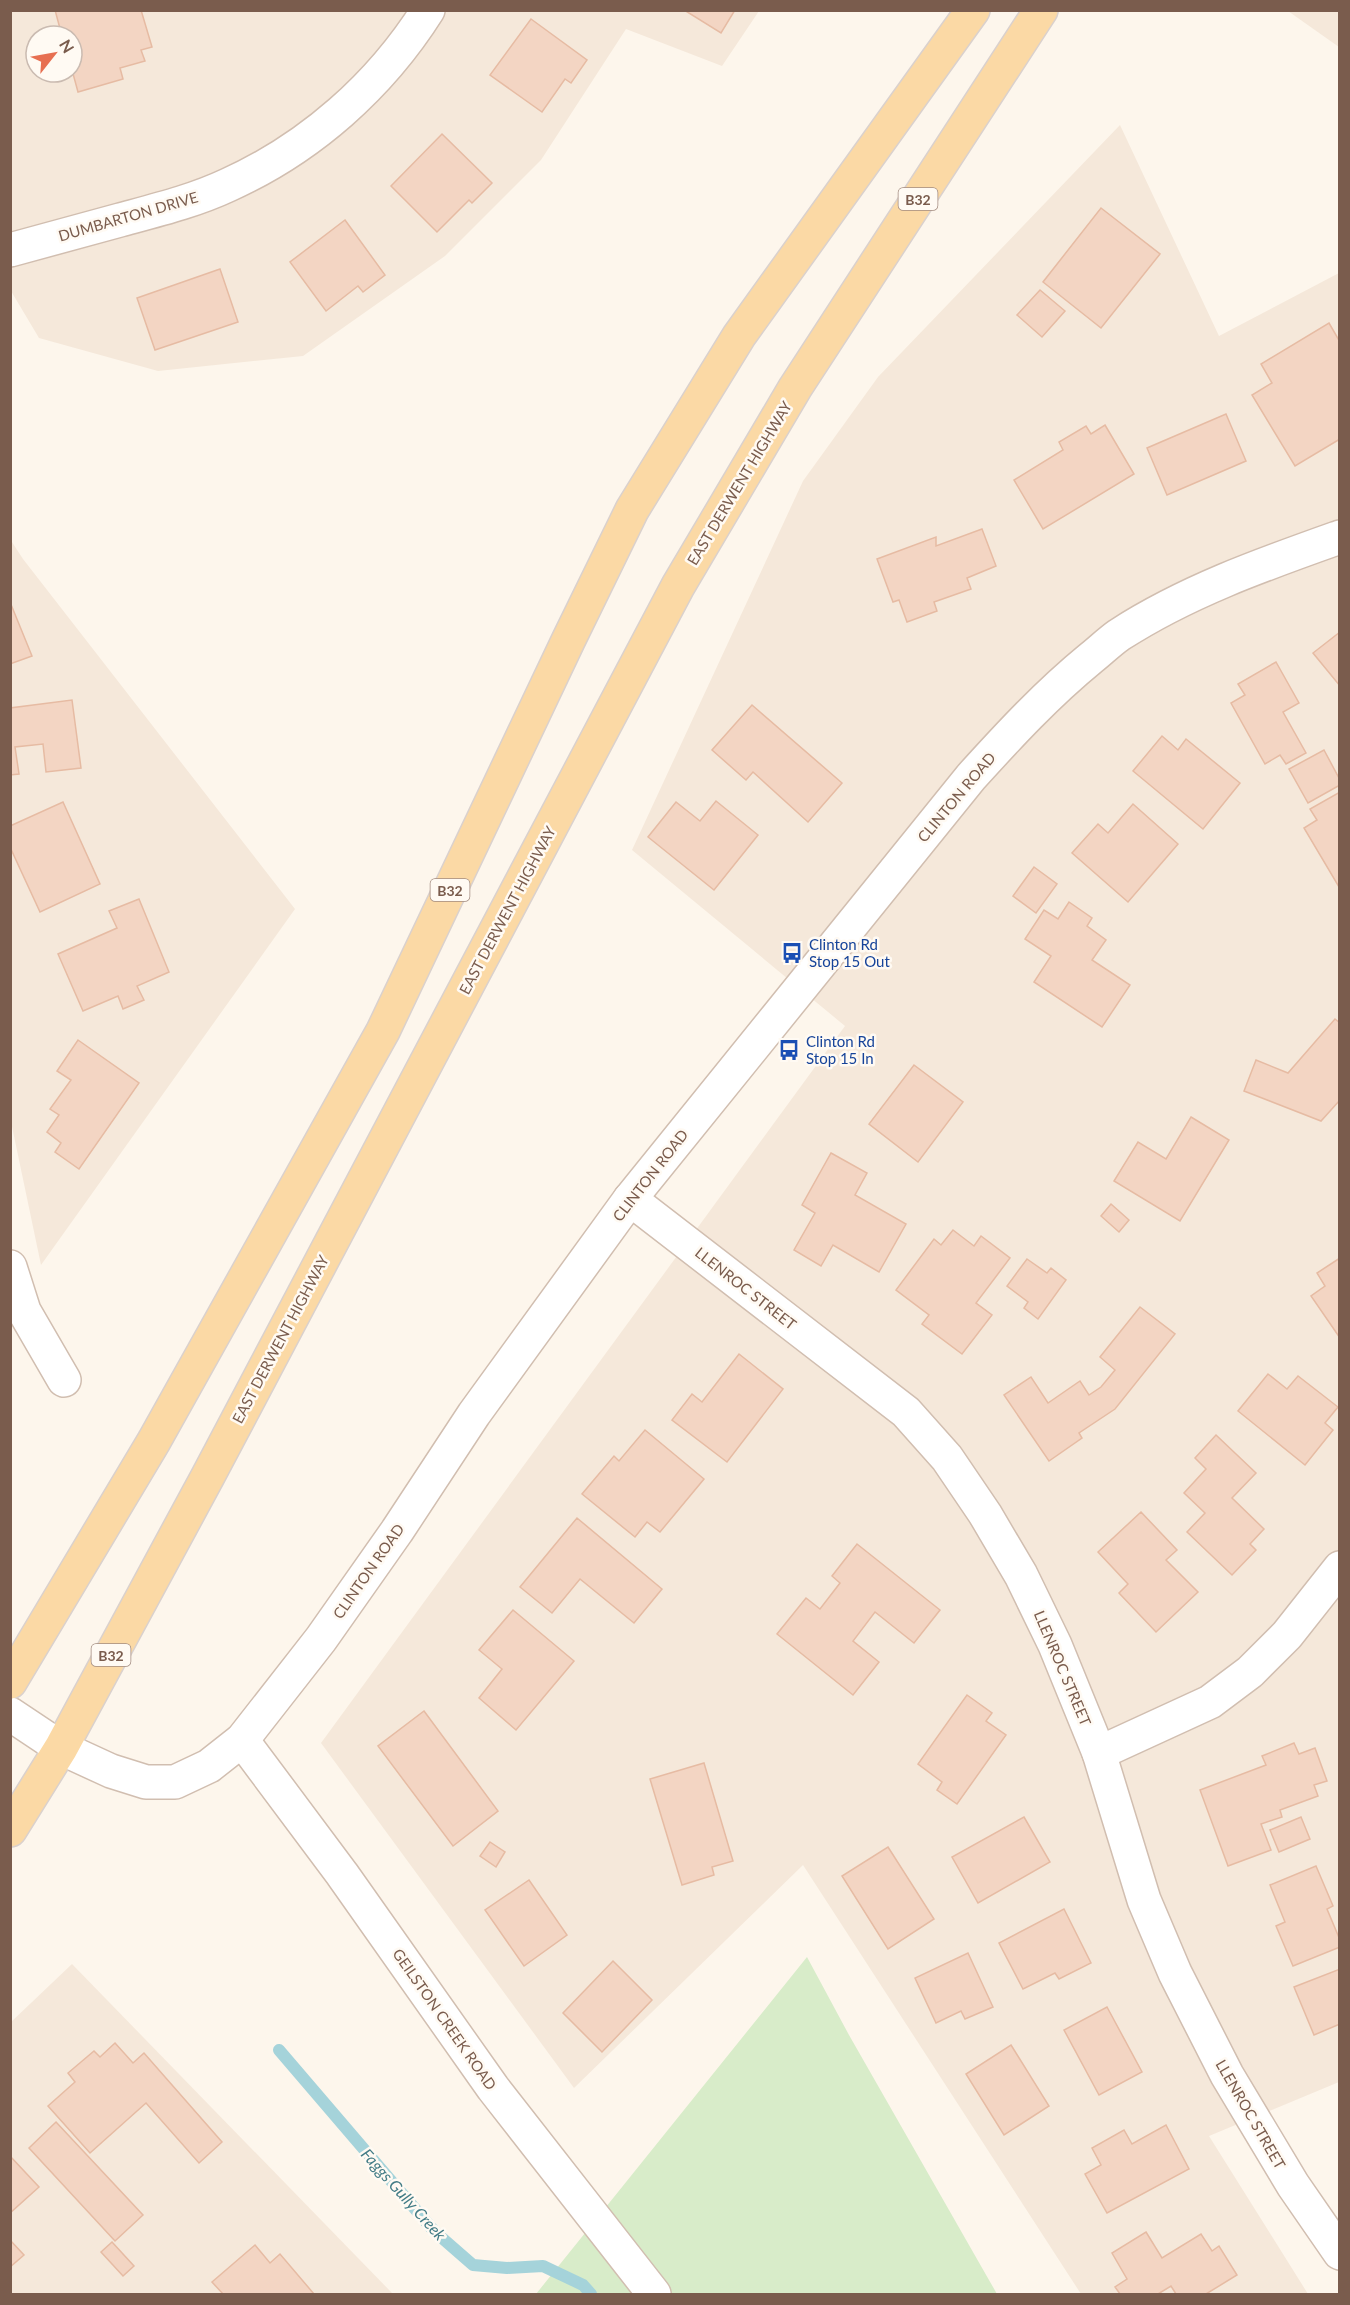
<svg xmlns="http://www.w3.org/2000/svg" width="1350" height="2305" font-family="Lato,sans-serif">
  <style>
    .residential { fill: #f5e8da; fill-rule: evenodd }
    .green { fill: #d8ecc9 }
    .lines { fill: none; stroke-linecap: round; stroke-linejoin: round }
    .stream { stroke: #a5d3da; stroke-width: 12 }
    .building { fill: #f3d5c3; stroke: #e6bba3; stroke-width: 1.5 }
    .street-casing { stroke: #d1beb0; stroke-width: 36 }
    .primary-casing { stroke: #dad1cd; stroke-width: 36 }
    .street { stroke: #fff; stroke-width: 33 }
    .primary { stroke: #fbd9a5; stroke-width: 33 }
    .labels { text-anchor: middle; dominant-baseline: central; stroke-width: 5; stroke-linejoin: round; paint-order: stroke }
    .shield { fill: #fffaf3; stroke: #a28b7f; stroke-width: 1.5 }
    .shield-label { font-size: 14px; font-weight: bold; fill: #7a5c4d }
    .street-label { font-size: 15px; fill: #7a5c4d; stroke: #fffaf3 }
    .transit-label { font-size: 15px; fill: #164399; stroke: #fffaf3; text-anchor: start }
    .water-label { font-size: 16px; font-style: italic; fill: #437c86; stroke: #fffaf3 }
  </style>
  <rect width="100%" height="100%" fill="#fdf6ec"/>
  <!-- residential -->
  <g class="residential">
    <path d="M11 11H759L722 66 626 29 541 160 445 256 303 356 158 371 39 338 11 291ZM36 36H72V72H36Z"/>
    <path d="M1288 11H1339V47Z"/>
    <path d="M1120 125 1219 336 1339 273V2082L1209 2136 1308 2294H1081L803 1865 574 2088 321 1743 845 1026 632 850 803 481 878 377Z"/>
    <path d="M10 539 23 559 295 909 41 1265 10 1117Z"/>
    <path d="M72 1964 393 2294H11V2022Z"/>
  </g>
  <!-- green -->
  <path class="green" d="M807 1957 849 2035 997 2294H536Z"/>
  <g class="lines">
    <!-- stream -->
    <path class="stream" d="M279 2050 434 2231 473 2265 507 2268 543 2266 583 2285 591 2294"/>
  </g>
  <!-- building -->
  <g class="building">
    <path d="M55 10H141L152 47 141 50 145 61 120 68 123 79 78 92 72 70V36H62Z"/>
    <path d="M684 10H735L721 33Z"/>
    <path d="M531 19 587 60 571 83 565 79 542 112 490 75Z"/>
    <path d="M442 134 492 183 472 203 469 200 437 232 391 186Z"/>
    <path d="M1101 208 1160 254 1101 328 1043 282Z"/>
    <path d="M345 220 385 275 363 292 358 286 326 311 290 262Z"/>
    <path d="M220 269 238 322 155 350 137 298Z"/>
    <path d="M1040 290 1065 311 1042 337 1017 315Z"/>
    <path d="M1329 323 1340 342V439L1295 466 1252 395 1272 383 1261 364Z"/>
    <path d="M1226 414 1246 461 1167 495 1147 448Z"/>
    <path d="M1105 425 1134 474 1043 529 1014 480 1063 450 1059 442 1086 426 1091 434Z"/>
    <path d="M982 529 996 566 967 578 971 589 934 602 937 611 907 622 899 600 893 602 877 559 936 537V546Z"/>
    <path d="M10 602 32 656 10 664Z"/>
    <path d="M1340 632V686L1313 653Z"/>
    <path d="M1276 662 1299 703 1283 712 1306 753 1286 764 1280 755 1265 764 1231 703 1245 695 1238 684Z"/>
    <path d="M72 700 81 768 46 772 43 744 15 747 19 774 10 775V708Z"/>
    <path d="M752 705 842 783 808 822 753 772 746 780 712 750Z"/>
    <path d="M1162 736 1178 750 1186 739 1240 783 1203 829 1133 771Z"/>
    <path d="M1324 750 1340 780V785L1308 803 1289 769Z"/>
    <path d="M1340 792V887H1339L1304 828 1317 820 1310 809Z"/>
    <path d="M716 801 758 835 714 890 648 837 676 802 700 821Z"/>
    <path d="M63 802 100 884 40 912 10 847V826Z"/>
    <path d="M1133 804 1178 844 1128 902 1072 853 1098 824 1108 833Z"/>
    <path d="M1034 867 1057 884 1036 913 1013 896Z"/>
    <path d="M139 899 169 972 137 986 144 1000 123 1009 118 996 83 1011 58 954 117 928 109 911Z"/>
    <path d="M1069 902 1092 918 1087 926 1106 940 1092 960 1130 985 1102 1027 1034 982 1051 956 1025 939 1044 910 1058 919Z"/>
    <path d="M1335 1019 1340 1023V1100L1321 1121 1244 1091 1256 1060 1288 1073Z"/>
    <path d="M78 1040 139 1083 79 1169 55 1152 61 1143 47 1132 59 1115 50 1109 71 1080 57 1071Z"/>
    <path d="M914 1065 963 1102 918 1162 869 1124Z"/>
    <path d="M1191 1117 1229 1140 1180 1221 1114 1181 1138 1142 1166 1159Z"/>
    <path d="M831 1153 867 1173 855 1195 906 1224 879 1272 833 1245 821 1266 794 1250 815 1213 802 1205Z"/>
    <path d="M1111 1204 1129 1220 1119 1232 1101 1216Z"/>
    <path d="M953 1230 974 1246 981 1236 1010 1258 976 1303 992 1315 962 1354 922 1324 929 1315 896 1290 934 1239 941 1245Z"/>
    <path d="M1340 1258V1338L1311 1296 1325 1286 1317 1273Z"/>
    <path d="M1027 1259 1047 1273 1051 1268 1066 1280 1038 1319 1024 1308 1028 1302 1007 1286Z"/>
    <path d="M1140 1307 1175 1334 1115 1409 1079 1433 1082 1438 1049 1461 1004 1395 1031 1377 1048 1403 1080 1381 1089 1395 1101 1387 1115 1370 1100 1357Z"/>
    <path d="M739 1354 783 1389 727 1462 672 1420 692 1394 702 1402Z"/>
    <path d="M1268 1374 1287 1389 1298 1376 1338 1407 1325 1423 1333 1430 1305 1465 1238 1411Z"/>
    <path d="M645 1430 704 1479 660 1532 647 1522 635 1537 582 1494 614 1456 619 1461Z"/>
    <path d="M1216 1435 1256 1473 1232 1498 1264 1529 1250 1544 1256 1550 1232 1575 1187 1532 1205 1513 1184 1493 1206 1469 1195 1458Z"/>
    <path d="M1141 1512 1177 1550 1166 1560 1198 1592 1156 1632 1119 1593 1128 1584 1098 1552Z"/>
    <path d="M577 1518 662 1589 634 1623 580 1579 552 1613 520 1587Z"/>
    <path d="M857 1544 940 1610 914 1643 875 1612 853 1641 879 1662 853 1695 777 1634 806 1598 820 1609 840 1583 832 1576Z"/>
    <path d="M513 1610 574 1661 516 1730 479 1698 502 1669 479 1650Z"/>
    <path d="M967 1695 992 1713 986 1721 1006 1735 957 1804 937 1790 942 1782 918 1764Z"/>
    <path d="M424 1711 498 1811 453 1846 378 1746Z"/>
    <path d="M1294 1743 1299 1754 1315 1748 1327 1781 1314 1785 1318 1796 1280 1810 1282 1817 1261 1824 1271 1850 1228 1866 1200 1790 1266 1765 1262 1756Z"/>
    <path d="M704 1763 733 1861 712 1867 714 1875 682 1885 650 1779Z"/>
    <path d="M1024 1817 1050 1862 978 1903 952 1857Z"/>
    <path d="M1301 1817 1310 1839 1279 1852 1270 1830Z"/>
    <path d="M490 1842 505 1852 496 1867 480 1856Z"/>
    <path d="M888 1847 934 1919 888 1949 842 1876Z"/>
    <path d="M1316 1866 1333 1906 1327 1909 1340 1940V1947L1293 1966 1276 1926 1285 1922 1270 1885Z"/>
    <path d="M529 1880 567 1935 524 1966 485 1910Z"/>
    <path d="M1064 1909 1091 1963 1059 1979 1055 1973 1023 1989 999 1943Z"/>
    <path d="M968 1953 993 2007 965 2019 961 2011 936 2023 915 1978Z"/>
    <path d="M613 1961 652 2000 602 2052 563 2013Z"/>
    <path d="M1340 1969V2024L1314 2035 1294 1987Z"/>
    <path d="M1107 2007 1142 2072 1099 2095 1064 2030Z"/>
    <path d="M115 2043 133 2063 144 2053 222 2142 199 2163 146 2103 90 2153 48 2106 75 2082 68 2073 94 2051 100 2057Z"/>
    <path d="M1011 2045 1049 2106 1004 2135 966 2074Z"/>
    <path d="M56 2122 143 2215 115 2241 29 2148Z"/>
    <path d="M1166 2125 1189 2169 1107 2213 1085 2174 1101 2165 1092 2148 1124 2130 1132 2144Z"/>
    <path d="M10 2156 39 2187 10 2213Z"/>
    <path d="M1146 2232 1162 2258 1201 2234 1212 2251 1219 2246 1237 2275 1206 2294H1176L1171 2286 1158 2294H1120L1115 2287 1127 2279 1112 2253Z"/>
    <path d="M10 2240 24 2255 10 2267Z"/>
    <path d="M112 2242 134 2266 123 2276 101 2252Z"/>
    <path d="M255 2245 270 2263 280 2254 314 2294H223L212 2282Z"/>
  </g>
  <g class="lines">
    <defs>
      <g id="street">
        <path d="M10 250C47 240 84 230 120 220 157 210 194 201 228 185 310 148 380 86 428 10"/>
        <path d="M630 1199 906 1412 947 1458 985 1514 1021 1575 1055 1645 1099 1753 1144 1900 1175 1973 1227 2075 1293 2185 1340 2253"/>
        <path d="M10 1267 24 1311 64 1380"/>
        <path d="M10 1714 61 1748 111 1771 146 1782H175L209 1766 242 1740 321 1639 397 1531 474 1414 630 1199 971 777C1009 735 1047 694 1091 658 1100 651 1109 642 1119 635 1187 591 1264 564 1340 537"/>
        <path d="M242 1740 342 1874 493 2088 654 2294"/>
        <path d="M1099 1753 1210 1702 1250 1672 1287 1635 1340 1568"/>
      </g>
      <g id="primary">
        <path d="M10 1682 154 1441 383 1031 568 641 632 510 739 336 973 10"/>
        <path d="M10 1830 61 1748 208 1476 678 586 795 388 1041 10"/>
      </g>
    </defs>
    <!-- street casing -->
    <use href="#street" class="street-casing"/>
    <!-- primary casing -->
    <use href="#primary" class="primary-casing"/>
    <!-- street -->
    <use href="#street" class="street"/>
    <!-- primary -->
    <use href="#primary" class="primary"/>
  </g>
  <!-- icons -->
  <defs>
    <symbol id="bus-bare" viewBox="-9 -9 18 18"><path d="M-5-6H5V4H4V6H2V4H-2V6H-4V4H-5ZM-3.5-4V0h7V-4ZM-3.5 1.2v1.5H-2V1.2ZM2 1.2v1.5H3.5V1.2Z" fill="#1a4fb4" stroke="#fffaf3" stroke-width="2.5" paint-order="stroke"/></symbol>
  </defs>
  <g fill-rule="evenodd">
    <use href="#bus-bare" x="777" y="938" width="30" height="30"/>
    <use href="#bus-bare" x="774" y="1035" width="30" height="30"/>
  </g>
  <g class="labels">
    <!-- shield labels -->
    <g class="shield">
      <rect x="898.5" y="188" width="39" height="22" rx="4.5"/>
      <rect x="430.5" y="879" width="39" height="22" rx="4.5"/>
      <rect x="91.5" y="1644" width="39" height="22" rx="4.5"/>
    </g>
    <g class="shield-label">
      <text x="918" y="199">B32</text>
      <text x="450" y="890">B32</text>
      <text x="111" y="1655">B32</text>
    </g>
    <!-- street labels -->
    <g class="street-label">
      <text transform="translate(128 216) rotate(-16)">DUMBARTON DRIVE</text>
      <text transform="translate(739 483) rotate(-59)">EAST DERWENT HIGHWAY</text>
      <text transform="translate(956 797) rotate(-50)">CLINTON ROAD</text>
      <text transform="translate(507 910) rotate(-62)">EAST DERWENT HIGHWAY</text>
      <text transform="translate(650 1175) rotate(-52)">CLINTON ROAD</text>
      <text transform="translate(746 1288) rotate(38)">LLENROC STREET</text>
      <text transform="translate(280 1339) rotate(-62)">EAST DERWENT HIGHWAY</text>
      <text transform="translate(368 1571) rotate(-55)">CLINTON ROAD</text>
      <text transform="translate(1063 1668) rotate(67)">LLENROC STREET</text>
      <text transform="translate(445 2019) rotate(55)">GEILSTON CREEK ROAD</text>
      <text transform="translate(1251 2114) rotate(60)">LLENROC STREET</text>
    </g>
    <!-- transit labels -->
    <g class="transit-label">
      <text x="809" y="944">Clinton Rd<tspan x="809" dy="17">Stop 15 Out</tspan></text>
      <text x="806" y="1041">Clinton Rd<tspan x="806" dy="17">Stop 15 In</tspan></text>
    </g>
    <!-- water labels -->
    <g class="water-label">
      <text transform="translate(404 2194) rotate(48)">Faggs Gully Creek</text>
    </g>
  </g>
  <!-- border -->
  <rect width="1350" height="2305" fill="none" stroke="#7a5c4d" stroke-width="24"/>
  <!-- north arrow -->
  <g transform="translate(54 54) rotate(59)"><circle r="28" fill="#fffaf3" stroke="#cabbb1" stroke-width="1.5"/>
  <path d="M0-4.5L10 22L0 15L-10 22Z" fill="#e76f51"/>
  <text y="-9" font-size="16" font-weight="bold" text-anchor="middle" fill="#7a5c4d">N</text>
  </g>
</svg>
